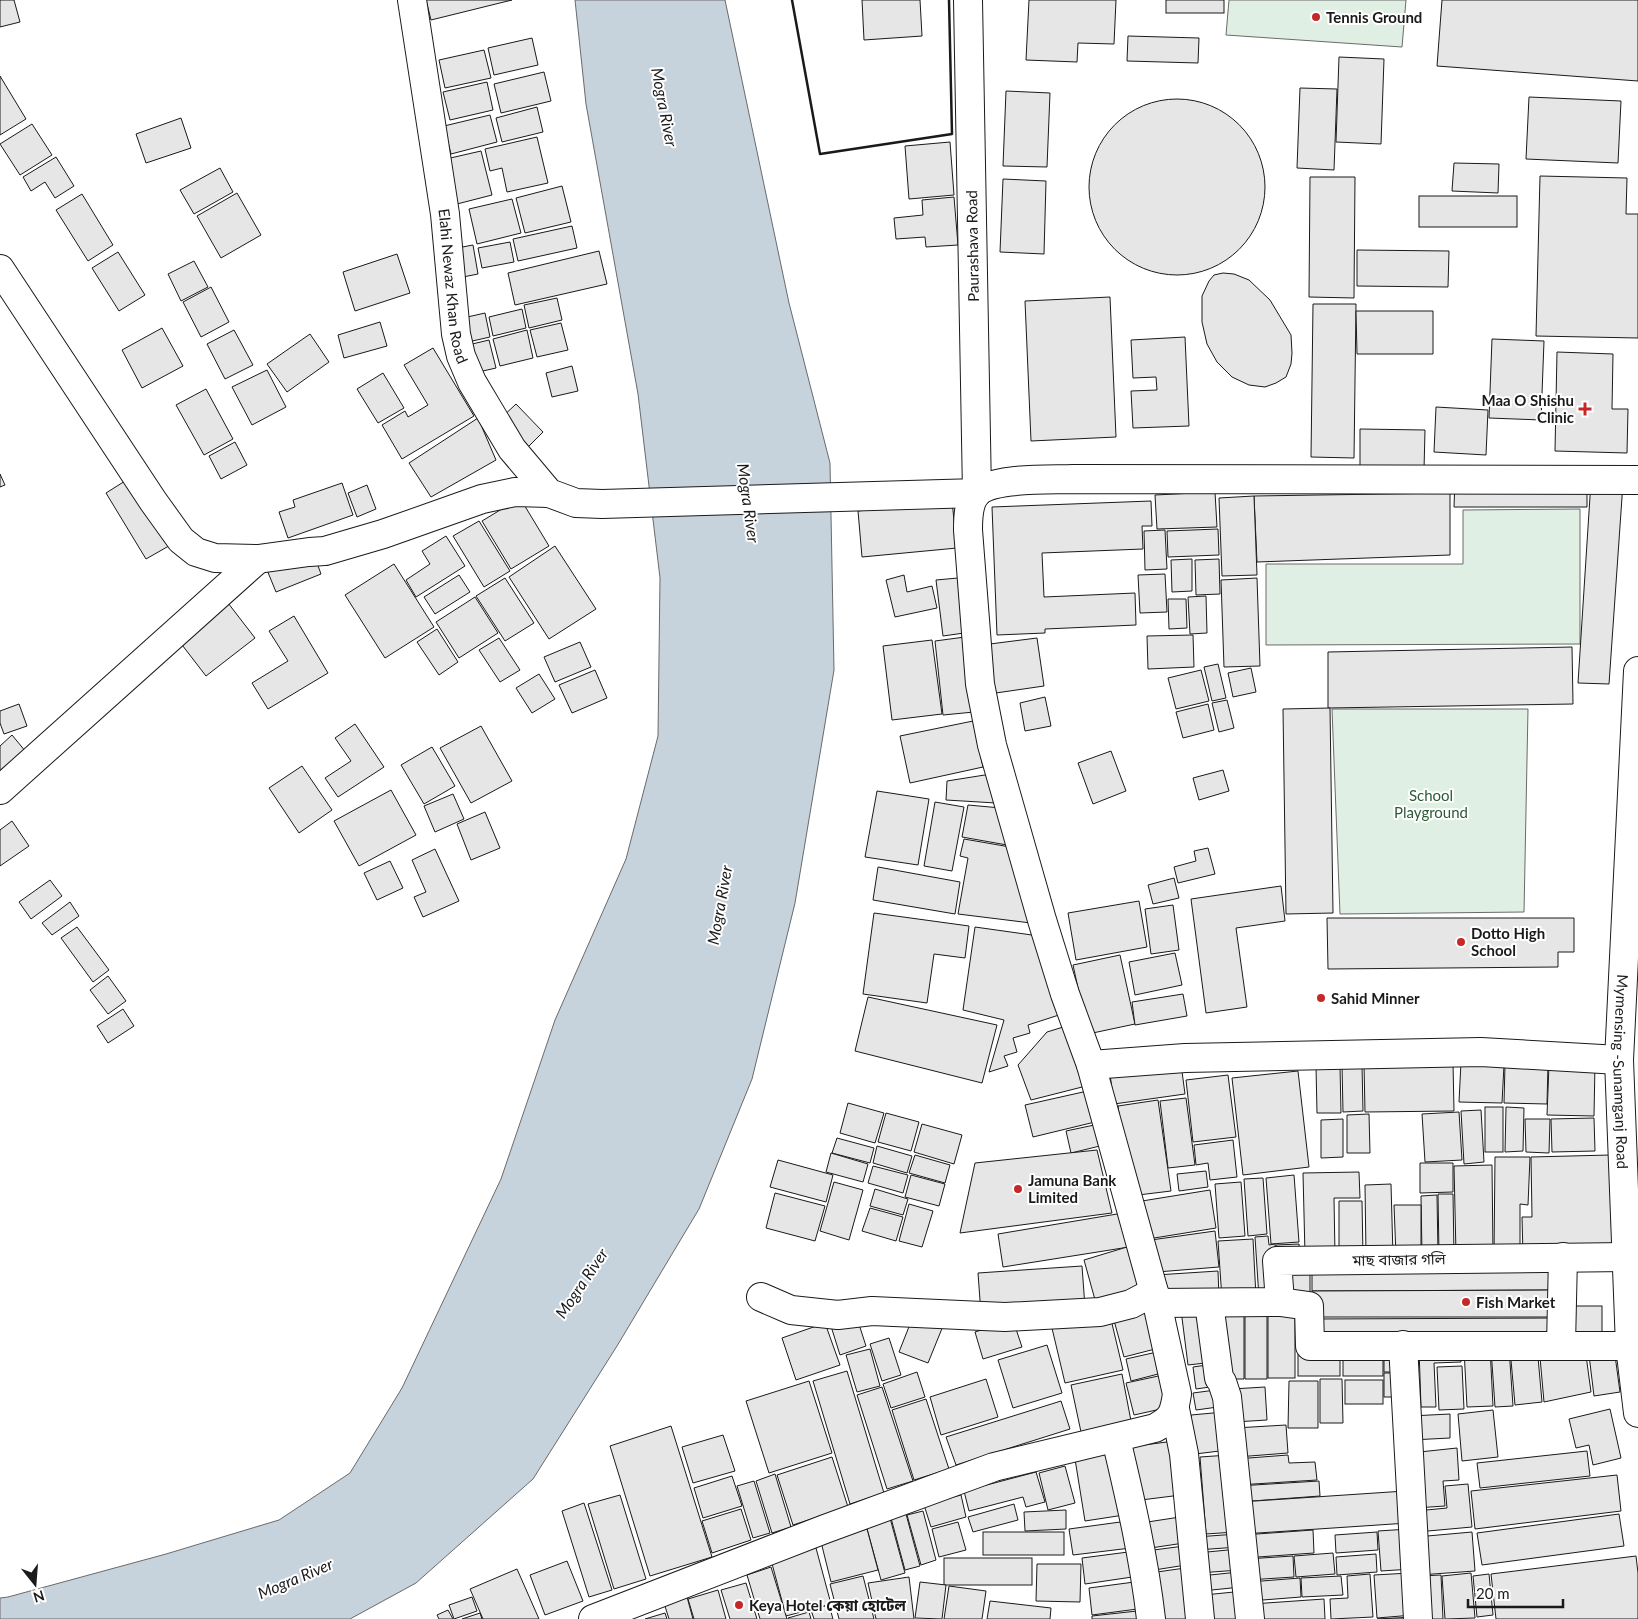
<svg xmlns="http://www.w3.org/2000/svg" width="1638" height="1619" font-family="Lato,'Noto Sans Bengali',sans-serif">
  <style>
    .green { fill: #e0efe3; stroke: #6a6a6a }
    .water { fill: #c6d2dc; stroke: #6a6a6a }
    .building { fill: #e6e6e6; stroke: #1a1a1a }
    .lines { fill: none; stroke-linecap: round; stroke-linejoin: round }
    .minor-casing { stroke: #1a1a1a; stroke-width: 30 }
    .major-casing { stroke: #1a1a1a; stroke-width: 30 }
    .minor { stroke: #fff; stroke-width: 28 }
    .major { stroke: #fff; stroke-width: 28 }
    .wall { stroke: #1a1a1a; stroke-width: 2.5 }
    .poi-dot { fill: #c62828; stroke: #fff; stroke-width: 2 }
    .labels { text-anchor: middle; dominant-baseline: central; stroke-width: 4; stroke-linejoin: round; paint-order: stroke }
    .poi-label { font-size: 15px; font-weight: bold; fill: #1a1a1a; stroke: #fff; text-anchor: start }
    .street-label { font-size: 15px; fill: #1a1a1a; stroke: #fff }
    .park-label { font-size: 15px; fill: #2b5a34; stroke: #fff }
    .water-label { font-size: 16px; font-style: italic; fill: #1a1a1a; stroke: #fff }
  </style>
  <rect width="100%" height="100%" fill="#fff"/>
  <!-- green -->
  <g class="green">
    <path d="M1229 0H1406L1402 47 1226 35Z"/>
    <path d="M1580 509V644L1266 645V564H1463V510Z"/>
    <path d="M1332 709H1528L1524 912 1340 914Z"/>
  </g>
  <!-- water -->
  <path class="water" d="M575 0H725L789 303 830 463 834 670 795 903 752 1079 699 1209 617 1346 533 1479 416 1583 350 1619H0V1598L8 1597 166 1554 279 1520 350 1473 402 1388 501 1179 555 1020 626 859 658 736 660 578 638 394 586 104Z"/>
  <!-- building -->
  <g class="building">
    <path d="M0 0H14L20 22 0 27Z"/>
    <path d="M426 0H512L431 20Z"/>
    <path d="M862 0H920L922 36 864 40Z"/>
    <path d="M1029 0H1116L1114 44 1078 43 1077 62 1026 60Z"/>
    <rect x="1166" y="0" width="58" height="13"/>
    <path d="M1442 0H1638V81L1437 66Z"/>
    <path d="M1128 36 1199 38 1198 63 1127 61Z"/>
    <path d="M532 38 538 65 494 75 488 48Z"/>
    <path d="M484 50 491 78 445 88 439 60Z"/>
    <path d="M1339 57 1384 59 1381 144 1336 142Z"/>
    <path d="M544 72 551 101 501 113 494 84Z"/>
    <path d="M0 76 26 119 0 135Z"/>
    <path d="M487 82 493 110 450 120 443 92Z"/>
    <path d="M1300 88 1337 89 1334 170 1297 168Z"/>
    <path d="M1006 91 1050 93 1047 167 1003 166Z"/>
    <path d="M1529 97 1621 101 1618 163 1526 159Z"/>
    <circle cx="1177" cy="187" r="88"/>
    <path d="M537 107 543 132 502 142 496 118Z"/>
    <path d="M490 115 497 142 451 154 444 126Z"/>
    <path d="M181 118 191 148 146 163 136 134Z"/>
    <path d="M32 124 52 155 20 175 0 144Z"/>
    <path d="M537 137 548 183 507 192 502 168 490 171 485 149Z"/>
    <path d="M950 142 954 195 909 199 905 146Z"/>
    <path d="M481 151 492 195 457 204 446 159Z"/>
    <path d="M56 157 74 186 55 198 45 182 31 191 23 177Z"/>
    <path d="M1454 163 1499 164 1498 193 1452 191Z"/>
    <path d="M220 168 233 192 194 214 180 190Z"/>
    <path d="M1540 176 1627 178 1626 214H1638V338L1536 336Z"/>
    <path d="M1310 177H1355L1354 298 1309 297Z"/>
    <path d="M1003 179 1046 181 1044 254 1000 252Z"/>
    <path d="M562 186 571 222 525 233 516 198Z"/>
    <path d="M237 193 261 235 221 258 197 216Z"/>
    <path d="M82 194 113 245 88 261 56 210Z"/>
    <rect x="1419" y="196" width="98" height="31"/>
    <path d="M954 197 958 245 926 247 925 237 896 239 894 218 923 215 922 200Z"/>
    <path d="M512 199 521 233 477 244 469 209Z"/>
    <path d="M572 226 577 248 518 261 513 239Z"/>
    <path d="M510 242 514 262 482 268 478 248Z"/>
    <path d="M473 245 478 274 458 278 452 249Z"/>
    <path d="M1357 250 1449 251 1448 287 1357 286Z"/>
    <path d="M599 251 607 284 515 305 508 273Z"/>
    <path d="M118 252 145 295 119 311 92 268Z"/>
    <path d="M397 254 410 293 355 311 343 272Z"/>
    <path d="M194 261 208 287 181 301 168 274Z"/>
    <path d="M1223 273 1234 274 1249 280 1270 300 1291 335 1292 353 1291 364 1286 377 1276 383 1265 387 1249 385 1232 377 1217 362 1207 344 1202 322V296L1209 281 1214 275Z"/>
    <path d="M211 287 229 322 201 337 183 302Z"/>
    <path d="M1110 297 1116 437 1031 441 1025 301Z"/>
    <path d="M557 298 562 320 529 328 524 305Z"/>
    <path d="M1313 304H1356L1354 458 1311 457Z"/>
    <path d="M522 309 526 328 493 336 489 317Z"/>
    <path d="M1356 311H1433V354H1357Z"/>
    <path d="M485 313 490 337 468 342 463 318Z"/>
    <path d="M380 322 387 346 344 358 338 335Z"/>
    <path d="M561 323 568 350 537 357 530 330Z"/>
    <path d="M162 328 183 366 142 388 122 350Z"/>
    <path d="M234 330 253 365 225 379 207 344Z"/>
    <path d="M527 330 533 358 500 366 493 339Z"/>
    <path d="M310 334 329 362 287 392 267 364Z"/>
    <path d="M1185 337 1189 426 1133 428 1131 391 1157 390 1156 377 1133 378 1131 340Z"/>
    <path d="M1492 339 1544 341 1541 420 1489 418Z"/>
    <path d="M489 340 496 368 474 373 468 345Z"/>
    <path d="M433 348 474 416 402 459 382 425 405 411 408 417 428 405 404 365Z"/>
    <path d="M1557 352 1613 354 1612 409H1628L1627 453 1555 451Z"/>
    <path d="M572 366 578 391 552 397 546 373Z"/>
    <path d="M267 370 286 407 252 425 232 387Z"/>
    <path d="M383 373 404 408 378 423 357 389Z"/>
    <path d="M206 389 233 439 204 455 176 405Z"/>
    <path d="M516 404 543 432 527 448 499 420Z"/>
    <path d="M1436 407 1488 410 1486 455 1434 452Z"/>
    <path d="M478 418 496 460 431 497 409 463Z"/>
    <path d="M1360 429 1425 430 1424 470 1360 469Z"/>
    <path d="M235 442 247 465 221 479 209 456Z"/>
    <path d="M0 474 5 485 0 487Z"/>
    <path d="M133 476 174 543 146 559 106 493Z"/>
    <path d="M1455 481H1587V507H1454Z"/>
    <path d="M1591 481 1623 483 1609 684 1578 683Z"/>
    <path d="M342 483 353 515 288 538 279 512 295 507 293 500Z"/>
    <path d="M367 485 376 509 357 517 348 493Z"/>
    <path d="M1215 492 1217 527 1157 529 1155 495Z"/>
    <path d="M1450 493V555L1257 562 1254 496Z"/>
    <path d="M1254 496 1257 575 1222 576 1219 498Z"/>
    <path d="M520 498 549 546 511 569 482 521Z"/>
    <path d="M952 501 957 548 862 557 858 511Z"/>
    <path d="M1151 501 1152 526H1142L1143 549 1042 553 1044 597 1135 593 1136 625 1045 629V633L997 635 992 507Z"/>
    <path d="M479 521 510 571 484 587 453 536Z"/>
    <path d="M1218 529 1219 555 1168 557 1167 531Z"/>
    <path d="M1165 530 1167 569 1145 570 1144 531Z"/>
    <path d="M446 536 465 566 416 597 406 580 430 564 422 551Z"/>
    <path d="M555 546 596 609 549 639 509 577Z"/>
    <path d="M313 552 321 574 276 592 267 570Z"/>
    <path d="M1192 559V591L1172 592 1171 560Z"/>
    <path d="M1219 559 1220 594 1196 595 1195 560Z"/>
    <path d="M394 564 434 627 385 658 345 595Z"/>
    <path d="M1165 574 1167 612 1140 613 1138 575Z"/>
    <path d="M459 575 470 592 435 614 424 597Z"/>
    <path d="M904 575 907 592 932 586 937 608 895 617 886 580Z"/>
    <path d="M505 578 534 623 505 641 476 596Z"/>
    <path d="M958 578 964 633 943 636 936 580Z"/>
    <path d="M1257 578 1260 666 1224 667 1221 580Z"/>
    <path d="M218 590 255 638 206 676 169 628Z"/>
    <path d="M1206 596 1207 633 1190 634 1188 597Z"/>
    <path d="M475 597 498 633 459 658 436 622Z"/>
    <path d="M1168 599H1186L1187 628 1169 629Z"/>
    <path d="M294 616 328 673 268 709 252 683 288 661 269 631Z"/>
    <path d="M437 629 458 662 439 675 417 642Z"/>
    <path d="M1193 635 1194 667 1148 669 1147 636Z"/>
    <path d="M965 637 974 712 943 715 935 641Z"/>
    <path d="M499 638 520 670 500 682 479 650Z"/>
    <path d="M1037 638 1044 686 989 694 982 645Z"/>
    <path d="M932 640 942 714 892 720 883 646Z"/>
    <path d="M580 642 591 667 555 682 544 657Z"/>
    <path d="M1572 647 1573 704 1328 708V652Z"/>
    <path d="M1218 664 1226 698 1212 701 1204 667Z"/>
    <path d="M1251 668 1256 692 1233 697 1228 673Z"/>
    <path d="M595 670 607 698 572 713 559 685Z"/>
    <path d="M1201 670 1209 701 1176 709 1168 678Z"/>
    <path d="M539 674 555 699 532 713 516 688Z"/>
    <path d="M1045 697 1051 726 1025 731 1020 703Z"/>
    <path d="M1227 700 1234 728 1219 732 1212 703Z"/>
    <path d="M19 704 27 726 4 734 0 723V711Z"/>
    <path d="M1208 704 1214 730 1183 738 1176 712Z"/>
    <path d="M1330 708 1333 913 1286 914 1283 709Z"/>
    <path d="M973 721 983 767 910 783 900 736Z"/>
    <path d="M355 724 384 767 338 797 325 778 351 761 335 738Z"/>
    <path d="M481 726 512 781 471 803 440 748Z"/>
    <path d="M12 735 26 752 0 774V746Z"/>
    <path d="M432 747 455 786 424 804 401 765Z"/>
    <path d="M1111 751 1126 791 1093 804 1078 763Z"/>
    <path d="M302 766 332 810 299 833 269 788Z"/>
    <path d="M1223 770 1229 791 1199 800 1193 778Z"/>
    <path d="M991 774 996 803 946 800 947 781Z"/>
    <path d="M391 790 416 835 359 866 334 821Z"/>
    <path d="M877 791 929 799 918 865 865 857Z"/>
    <path d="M453 794 464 819 435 832 424 806Z"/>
    <path d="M935 802 964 807 952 871 924 866Z"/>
    <path d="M968 805 1001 808 1007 845 962 837Z"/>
    <path d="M485 812 500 848 471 860 457 824Z"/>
    <path d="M12 821 29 846 0 866V830Z"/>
    <path d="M964 839 1016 848 1039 924 958 914 968 858 960 856Z"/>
    <path d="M1208 848 1215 874 1178 883 1174 867 1196 861 1194 851Z"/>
    <path d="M435 849 459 901 423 917 414 897 426 892 412 860Z"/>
    <path d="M390 861 403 888 377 900 364 873Z"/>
    <path d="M878 867 960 882 955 914 873 900Z"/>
    <path d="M1174 878 1179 898 1153 904 1148 885Z"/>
    <path d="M50 880 62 896 31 919 19 902Z"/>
    <path d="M1281 886 1285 921 1236 928 1247 1007 1206 1013 1191 899Z"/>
    <path d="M1139 901 1147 947 1076 960 1068 913Z"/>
    <path d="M70 902 79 916 52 935 42 923Z"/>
    <path d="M1173 905 1179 950 1151 954 1145 909Z"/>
    <path d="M874 913 969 926 965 958 934 954 927 1003 863 994Z"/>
    <path d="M1327 918H1574V952H1558V967L1328 969Z"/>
    <path d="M77 927 109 970 93 982 61 938Z"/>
    <path d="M975 927 1039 936 1062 1014 1028 1025 1030 1033 1013 1038 1017 1052 1004 1056 1008 1066 989 1072 1004 1020 963 1010Z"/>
    <path d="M1175 953 1182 985 1135 995 1129 962Z"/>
    <path d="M1120 955 1135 1024 1088 1034 1073 965Z"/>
    <path d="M108 976 126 1001 108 1014 90 990Z"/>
    <path d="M1183 994 1187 1016 1135 1025 1132 1002Z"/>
    <path d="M868 997 997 1025 982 1083 855 1051Z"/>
    <path d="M123 1009 134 1026 108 1043 97 1026Z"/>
    <path d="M1073 1024 1090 1085 1031 1100 1018 1065 1047 1032Z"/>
    <path d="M1461 1062 1504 1065 1502 1103 1459 1102Z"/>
    <path d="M1453 1063 1454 1111 1365 1112 1364 1065Z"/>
    <path d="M1181 1064 1185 1094 1114 1104 1110 1074Z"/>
    <path d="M1505 1064 1548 1065 1547 1104 1504 1103Z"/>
    <path d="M1595 1064 1594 1116 1547 1115 1549 1065Z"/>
    <path d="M1342 1065H1362L1363 1111 1343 1112Z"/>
    <path d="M1340 1066 1341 1113H1317L1316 1067Z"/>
    <path d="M1298 1071 1309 1167 1243 1175 1232 1078Z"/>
    <path d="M1228 1075 1236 1137 1193 1142 1186 1080Z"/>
    <path d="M1092 1090 1099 1121 1033 1137 1025 1105Z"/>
    <path d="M1186 1098 1195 1165 1168 1168 1160 1101Z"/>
    <path d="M1158 1100 1171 1191 1130 1196 1118 1106Z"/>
    <path d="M848 1103 884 1113 875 1143 840 1133Z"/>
    <rect x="1485" y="1107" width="18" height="45"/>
    <path d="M1506 1107 1524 1108 1523 1151 1505 1152Z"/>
    <path d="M1481 1110 1484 1162 1464 1164 1461 1111Z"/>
    <path d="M1459 1112 1462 1160 1425 1162 1422 1114Z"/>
    <path d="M886 1113 919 1122 911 1151 878 1142Z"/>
    <path d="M1369 1114 1370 1153H1347V1115Z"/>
    <path d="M1594 1118 1595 1151 1552 1152 1551 1119Z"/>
    <path d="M1343 1119V1157L1321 1158V1120Z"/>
    <path d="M1525 1119H1550L1549 1153 1526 1152Z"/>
    <path d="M922 1124 962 1135 954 1164 914 1152Z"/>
    <path d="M1099 1124 1104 1145 1071 1153 1066 1131Z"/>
    <path d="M837 1138 874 1148 870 1163 832 1153Z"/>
    <path d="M1233 1140 1237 1177 1210 1180 1208 1163 1196 1165 1194 1145Z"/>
    <path d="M877 1146 912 1156 907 1173 873 1163Z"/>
    <path d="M1097 1150 1112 1213 960 1233 975 1163Z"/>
    <path d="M831 1153 868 1164 863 1182 826 1172Z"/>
    <path d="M915 1155 950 1165 945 1183 909 1173Z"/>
    <path d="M1610 1155 1612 1254 1523 1256 1522 1217H1532L1531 1157Z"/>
    <path d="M1495 1157H1530L1528 1205 1520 1204V1252L1494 1253Z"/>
    <path d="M778 1160 833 1175 826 1202 770 1187Z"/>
    <path d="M1420 1163H1453V1192L1420 1193Z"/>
    <path d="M1492 1165 1493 1254H1456L1454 1166Z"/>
    <path d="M873 1166 908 1175 903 1193 868 1183Z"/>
    <path d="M1206 1171 1208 1187 1179 1191 1177 1174Z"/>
    <path d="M1359 1172 1360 1198H1334L1335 1255H1305L1303 1173Z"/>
    <path d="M911 1175 945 1184 939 1206 905 1197Z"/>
    <path d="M1294 1175 1299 1242 1271 1244 1266 1178Z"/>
    <path d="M1263 1178 1267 1234 1248 1236 1244 1179Z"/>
    <path d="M834 1182 863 1190 849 1240 820 1231Z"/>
    <path d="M1241 1182 1245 1236 1219 1238 1215 1184Z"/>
    <path d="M1391 1184 1393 1256H1366L1365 1185Z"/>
    <path d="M875 1189 908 1199 903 1215 870 1206Z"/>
    <path d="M1210 1190 1216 1228 1148 1239 1142 1201Z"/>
    <path d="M775 1193 825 1206 815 1241 766 1228Z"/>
    <path d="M1438 1194H1453L1454 1255H1439Z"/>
    <path d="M1437 1195 1438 1255H1422L1421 1196Z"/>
    <path d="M1339 1201H1362L1363 1256H1339Z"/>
    <path d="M909 1204 933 1211 922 1247 899 1241Z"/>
    <path d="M1394 1205H1421V1255L1396 1256Z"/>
    <path d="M870 1208 903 1217 896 1241 862 1231Z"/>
    <path d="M1123 1213 1129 1247 1003 1267 998 1234Z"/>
    <path d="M1215 1231 1219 1267 1157 1272 1151 1240Z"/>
    <path d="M1268 1236 1269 1245 1275 1244 1278 1297 1259 1298 1255 1237Z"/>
    <path d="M1253 1239 1256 1297 1222 1299 1218 1241Z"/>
    <path d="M1299 1244 1300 1258 1277 1260 1276 1245Z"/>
    <path d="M1127 1247 1141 1294 1097 1307 1084 1260Z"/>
    <path d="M1280 1263H1310V1300H1281Z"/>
    <path d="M1558 1263V1290L1312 1291V1264Z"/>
    <path d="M1082 1266 1085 1307 981 1314 978 1273Z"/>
    <path d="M1218 1271 1219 1298 1161 1301 1156 1275Z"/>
    <path d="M1558 1290V1317H1312V1291Z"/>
    <path d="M1147 1303 1159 1348 1124 1357 1112 1313Z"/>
    <rect x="1563" y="1306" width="39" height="35"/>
    <path d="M1208 1307 1214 1362 1188 1365 1181 1310Z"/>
    <path d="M1244 1308V1379H1219L1213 1309Z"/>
    <path d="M1267 1308V1379H1245V1309Z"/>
    <rect x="1268" y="1309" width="27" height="69"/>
    <path d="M1109 1311 1123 1370 1065 1383 1051 1324Z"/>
    <path d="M914 1314 943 1326 928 1363 899 1352Z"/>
    <path d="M856 1315 866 1346 840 1355 830 1323Z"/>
    <path d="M1558 1318V1342L1311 1343V1319Z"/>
    <path d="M1013 1320 1022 1347 983 1359 975 1332Z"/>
    <path d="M825 1323 840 1365 796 1380 782 1338Z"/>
    <path d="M889 1338 901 1375 882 1381 870 1344Z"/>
    <path d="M1047 1345 1062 1393 1013 1408 998 1360Z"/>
    <path d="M1537 1346 1542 1402 1515 1405 1510 1349Z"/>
    <path d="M1539 1346 1585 1348 1591 1392 1544 1402Z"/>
    <rect x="1298" y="1347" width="42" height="29"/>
    <path d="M1460 1347 1461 1362 1434 1363 1436 1407H1421L1419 1349Z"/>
    <path d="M1490 1347 1493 1406 1467 1407 1464 1349Z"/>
    <path d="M1588 1347 1614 1348 1620 1392 1594 1396Z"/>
    <rect x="1343" y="1348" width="40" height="28"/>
    <path d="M1509 1348 1513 1406 1495 1407 1491 1349Z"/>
    <path d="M870 1349 880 1386 857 1392 846 1355Z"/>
    <path d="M1384 1349 1403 1372H1384Z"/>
    <path d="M1157 1352 1162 1373 1131 1381 1126 1359Z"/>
    <path d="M1214 1364 1217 1386 1196 1389 1193 1367Z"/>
    <path d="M1462 1366 1464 1409 1439 1410 1437 1367Z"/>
    <path d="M847 1371 884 1493 850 1504 813 1381Z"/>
    <path d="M917 1372 925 1397 891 1408 883 1384Z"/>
    <rect x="1384" y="1373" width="19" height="24"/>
    <path d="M1122 1374 1131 1421 1081 1432 1071 1385Z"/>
    <path d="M1163 1375 1170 1407 1134 1415 1126 1383Z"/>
    <path d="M986 1379 998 1417 941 1435 930 1397Z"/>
    <path d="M1320 1379H1342L1343 1423H1320Z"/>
    <rect x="1345" y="1380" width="38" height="24"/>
    <path d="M809 1381 832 1453 769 1473 746 1401Z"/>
    <path d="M1289 1381H1318V1428H1288Z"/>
    <path d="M882 1387 913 1481 887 1489 857 1395Z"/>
    <path d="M1265 1387 1267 1420 1234 1422 1232 1389Z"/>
    <path d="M1223 1389 1225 1406 1196 1410 1193 1393Z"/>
    <path d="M926 1399 949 1469 914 1480 892 1410Z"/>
    <path d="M1061 1401 1070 1429 956 1465 946 1437Z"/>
    <path d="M1610 1409 1621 1458 1593 1465 1589 1445 1576 1448 1569 1419Z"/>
    <path d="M1493 1410 1498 1457 1462 1461 1458 1414Z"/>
    <path d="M1224 1412 1228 1450 1195 1454 1191 1415Z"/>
    <path d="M1450 1414V1438L1411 1440 1410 1416Z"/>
    <path d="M1286 1425 1288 1453 1237 1457 1235 1428Z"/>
    <path d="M671 1426 712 1557 650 1576 610 1446Z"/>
    <path d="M723 1435 735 1471 693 1483 682 1447Z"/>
    <path d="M1174 1441 1181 1495 1133 1501 1122 1448Z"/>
    <path d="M1457 1448 1459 1480 1443 1481 1445 1506 1415 1508 1410 1453Z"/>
    <path d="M1587 1451 1590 1476 1480 1488 1477 1463Z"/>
    <path d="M1114 1453 1124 1515 1085 1521 1075 1459Z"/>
    <path d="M1229 1455 1235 1532 1206 1534 1200 1457Z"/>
    <path d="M1288 1455 1289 1463 1315 1462 1317 1480 1238 1485 1236 1459Z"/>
    <path d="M832 1457 848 1507 793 1525 777 1475Z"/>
    <path d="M1065 1466 1075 1503 1048 1510 1039 1473Z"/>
    <path d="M1036 1472 1045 1502 1026 1507 1023 1497 969 1511 964 1491Z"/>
    <path d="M775 1474 791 1527 772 1533 756 1481Z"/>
    <path d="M1617 1475 1621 1511 1475 1529 1471 1491Z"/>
    <path d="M732 1476 742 1506 703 1518 694 1488Z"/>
    <path d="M754 1481 770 1533 753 1538 737 1486Z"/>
    <path d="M1319 1481 1320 1496 1239 1502 1238 1486Z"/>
    <path d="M1468 1484 1472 1527 1417 1532 1416 1511 1447 1508 1445 1486Z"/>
    <path d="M1405 1491 1408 1523 1243 1534 1240 1502Z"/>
    <path d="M620 1495 646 1579 614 1589 588 1504Z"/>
    <path d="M961 1495 966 1517 931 1527 924 1505Z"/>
    <path d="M584 1503 612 1590 589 1597 562 1511Z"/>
    <path d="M1014 1504 1018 1520 973 1532 968 1517Z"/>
    <path d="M741 1509 751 1540 712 1553 702 1521Z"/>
    <path d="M1066 1510V1529L1025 1531 1024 1512Z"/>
    <path d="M923 1511 936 1560 921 1565 907 1515Z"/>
    <path d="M906 1514 920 1566 905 1570 891 1518Z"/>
    <path d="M1619 1514 1624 1546 1482 1565 1477 1533Z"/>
    <path d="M1180 1517 1184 1543 1144 1549 1141 1523Z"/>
    <path d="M890 1518 905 1573 881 1580 866 1525Z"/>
    <path d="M1135 1520 1139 1547 1073 1555 1069 1529Z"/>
    <path d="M958 1522 966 1550 939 1557 932 1529Z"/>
    <path d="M867 1529 878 1570 831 1582 821 1542Z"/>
    <path d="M1409 1529 1412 1569 1381 1571 1378 1531Z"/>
    <path d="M1313 1530 1314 1553 1244 1558 1243 1535Z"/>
    <rect x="983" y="1532" width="81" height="23"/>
    <path d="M1377 1532 1378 1550 1336 1553 1335 1535Z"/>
    <path d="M1472 1532 1475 1571 1419 1575 1416 1537Z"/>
    <path d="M1237 1534 1238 1547 1197 1550 1196 1537Z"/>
    <path d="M1184 1546 1186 1565 1148 1571 1146 1551Z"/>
    <path d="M816 1548 831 1604 786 1616 771 1560Z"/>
    <path d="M1238 1549 1240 1570 1198 1573 1197 1553Z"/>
    <path d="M1136 1551 1139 1576 1085 1584 1082 1558Z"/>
    <path d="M1333 1553 1335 1574 1296 1577 1294 1556Z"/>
    <path d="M1376 1554 1377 1572 1337 1575 1336 1557Z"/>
    <path d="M1293 1556 1294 1577 1248 1580 1246 1559Z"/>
    <path d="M1636 1556 1638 1573V1619H1496L1491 1574Z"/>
    <rect x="944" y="1558" width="88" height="27"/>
    <path d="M567 1561 583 1601 545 1615 530 1575Z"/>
    <path d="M1037 1564H1081L1080 1602 1036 1601Z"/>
    <path d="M771 1567 787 1619H760L747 1575Z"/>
    <path d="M1185 1568 1192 1619H1157L1150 1573Z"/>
    <path d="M517 1569 539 1619H483L470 1589Z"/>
    <path d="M1239 1572 1241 1587 1202 1591 1200 1576Z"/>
    <path d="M1410 1573 1413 1615 1377 1618 1374 1575Z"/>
    <path d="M1471 1573 1475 1618 1445 1619 1442 1576Z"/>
    <path d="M1370 1574 1373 1617 1331 1619 1330 1599 1348 1598 1347 1576Z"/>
    <path d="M1489 1574 1493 1615 1477 1617 1473 1576Z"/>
    <path d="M1441 1575 1443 1619H1422L1420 1576Z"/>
    <path d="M863 1576 874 1619H839L830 1584Z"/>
    <path d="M1341 1576 1343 1595 1302 1597 1301 1578Z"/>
    <path d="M909 1577 914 1619H876L868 1583Z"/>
    <path d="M1300 1578 1301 1597 1250 1601 1249 1582Z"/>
    <path d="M1142 1581 1145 1608 1092 1615 1089 1588Z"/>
    <path d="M920 1582 946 1585 942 1619 915 1618Z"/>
    <path d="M746 1583 757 1619H730L721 1590Z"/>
    <path d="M949 1586 986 1591 982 1619H944Z"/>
    <path d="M718 1590 726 1619H694L688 1599Z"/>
    <path d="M1244 1591 1247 1619H1206L1204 1595Z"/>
    <path d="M472 1597 477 1611 454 1619 449 1605Z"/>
    <path d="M687 1597 693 1619H669L664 1603Z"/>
    <path d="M1324 1599 1325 1619H1253L1252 1604Z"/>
    <path d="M990 1601 1051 1608 1050 1619H987Z"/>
    <path d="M829 1605 833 1619H814L811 1610Z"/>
    <path d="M448 1610 453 1619H439L437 1615Z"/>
    <path d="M1146 1610 1147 1619H1092V1616Z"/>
    <path d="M809 1612 811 1619H788V1618Z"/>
    <path d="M480 1613 482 1619H462Z"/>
    <path d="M665 1613 667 1619H645Z"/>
    <path d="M1413 1617V1619H1377Z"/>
  </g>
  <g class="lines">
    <defs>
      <g id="minor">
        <path id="s1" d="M412 0 445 214 456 334 461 356 472 382 512 449 549 493 576 503 602 504 977 493 968 0"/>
        <path d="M0 269 153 501 181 540 196 552 215 558 258 559 309 552 325 551 383 534 482 499 515 492 549 493"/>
        <path d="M0 790 258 559"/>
        <path d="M1091 1065 1185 1058 1481 1052 1619 1060"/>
        <path d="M761 1297 791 1310 838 1315 872 1311 1005 1317 1100 1312 1131 1304 1154 1292"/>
        <path d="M1280 1302 1309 1306 1310 1346H1630"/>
        <path d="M1157 1303 1280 1302 1277 1261 1626 1257"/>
        <path d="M1209 1303 1219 1378 1222 1382 1227 1397 1250 1619"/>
        <path d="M1403 1345 1418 1619"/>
        <path d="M1561 1345 1563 1257"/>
        <path d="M1175 1409 1184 1454 1200 1619"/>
        <path d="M1116 1439C1130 1498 1144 1558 1151 1619"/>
        <path d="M593 1619 825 1529 994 1467 1155 1428C1172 1419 1174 1414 1177 1394L1157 1303 1091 1065 1065 994 1042 920 992 745 980 684 968 530C968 519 968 502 977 493 992 477 1051 480 1073 479L1638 480"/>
      </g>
      <g id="major">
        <path id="s2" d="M1638 671 1619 1060 1630 1346 1638 1413"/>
      </g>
    </defs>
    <!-- minor casing -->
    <use href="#minor" class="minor-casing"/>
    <!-- major casing -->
    <use href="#major" class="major-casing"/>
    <!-- minor -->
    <use href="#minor" class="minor"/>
    <!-- major -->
    <use href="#major" class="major"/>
    <!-- wall -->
    <path class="wall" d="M792 0 820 154 952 134 949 0"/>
  </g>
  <!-- markers -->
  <g class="poi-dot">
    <circle cx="1316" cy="17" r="5"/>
    <path d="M1582.5 401.5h5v5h5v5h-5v5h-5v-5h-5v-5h5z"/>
    <circle cx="1461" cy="942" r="5"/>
    <circle cx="1321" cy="998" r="5"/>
    <circle cx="1018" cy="1189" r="5"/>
    <circle cx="1466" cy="1302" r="5"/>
    <circle cx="739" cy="1605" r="5"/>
  </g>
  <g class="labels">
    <!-- poi labels -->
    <g class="poi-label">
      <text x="1326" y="17">Tennis Ground</text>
      <text x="1574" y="400" text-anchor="end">Maa O Shishu<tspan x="1574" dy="17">Clinic</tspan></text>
      <text x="1471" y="933">Dotto High<tspan x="1471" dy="17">School</tspan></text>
      <text x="1331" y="998">Sahid Minner</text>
      <text x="1028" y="1180">Jamuna Bank<tspan x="1028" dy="17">Limited</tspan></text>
      <text x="1476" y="1302">Fish Market</text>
      <text x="749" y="1605">Keya Hotel কেয়া হোটেল</text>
    </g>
    <!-- street labels -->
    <g class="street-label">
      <text transform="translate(972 246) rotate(-91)">Paurashava Road</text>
      <text stroke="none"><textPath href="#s1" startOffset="289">Elahi Newaz Khan Road</textPath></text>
      <text stroke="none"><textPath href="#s2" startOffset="401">Mymensing -Sunamganj Road</textPath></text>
      <text transform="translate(1399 1259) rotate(-1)">মাছ বাজার গলি</text>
    </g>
    <!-- park labels -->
    <g class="park-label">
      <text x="1431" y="795">School<tspan x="1431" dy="17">Playground</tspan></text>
    </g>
    <!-- water labels -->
    <g class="water-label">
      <text transform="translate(665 107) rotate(79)">Mogra River</text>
      <text transform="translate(749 503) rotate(82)">Mogra River</text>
      <text transform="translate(719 905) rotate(-80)">Mogra River</text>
      <text transform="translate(581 1283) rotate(-56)">Mogra River</text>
      <text transform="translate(295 1578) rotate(-23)">Mogra River</text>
    </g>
  </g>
  <!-- north arrow -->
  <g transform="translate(35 1584) rotate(163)" stroke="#ffffff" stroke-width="4" paint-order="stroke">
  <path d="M0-4L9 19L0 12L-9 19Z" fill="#1a1a1a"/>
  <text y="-8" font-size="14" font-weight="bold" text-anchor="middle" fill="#1a1a1a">N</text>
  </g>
  <!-- scale -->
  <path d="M1468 1599v8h95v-8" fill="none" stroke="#1a1a1a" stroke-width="2.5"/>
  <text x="1476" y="1599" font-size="15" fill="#1a1a1a" stroke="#ffffff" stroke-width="4" paint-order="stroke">20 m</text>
</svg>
